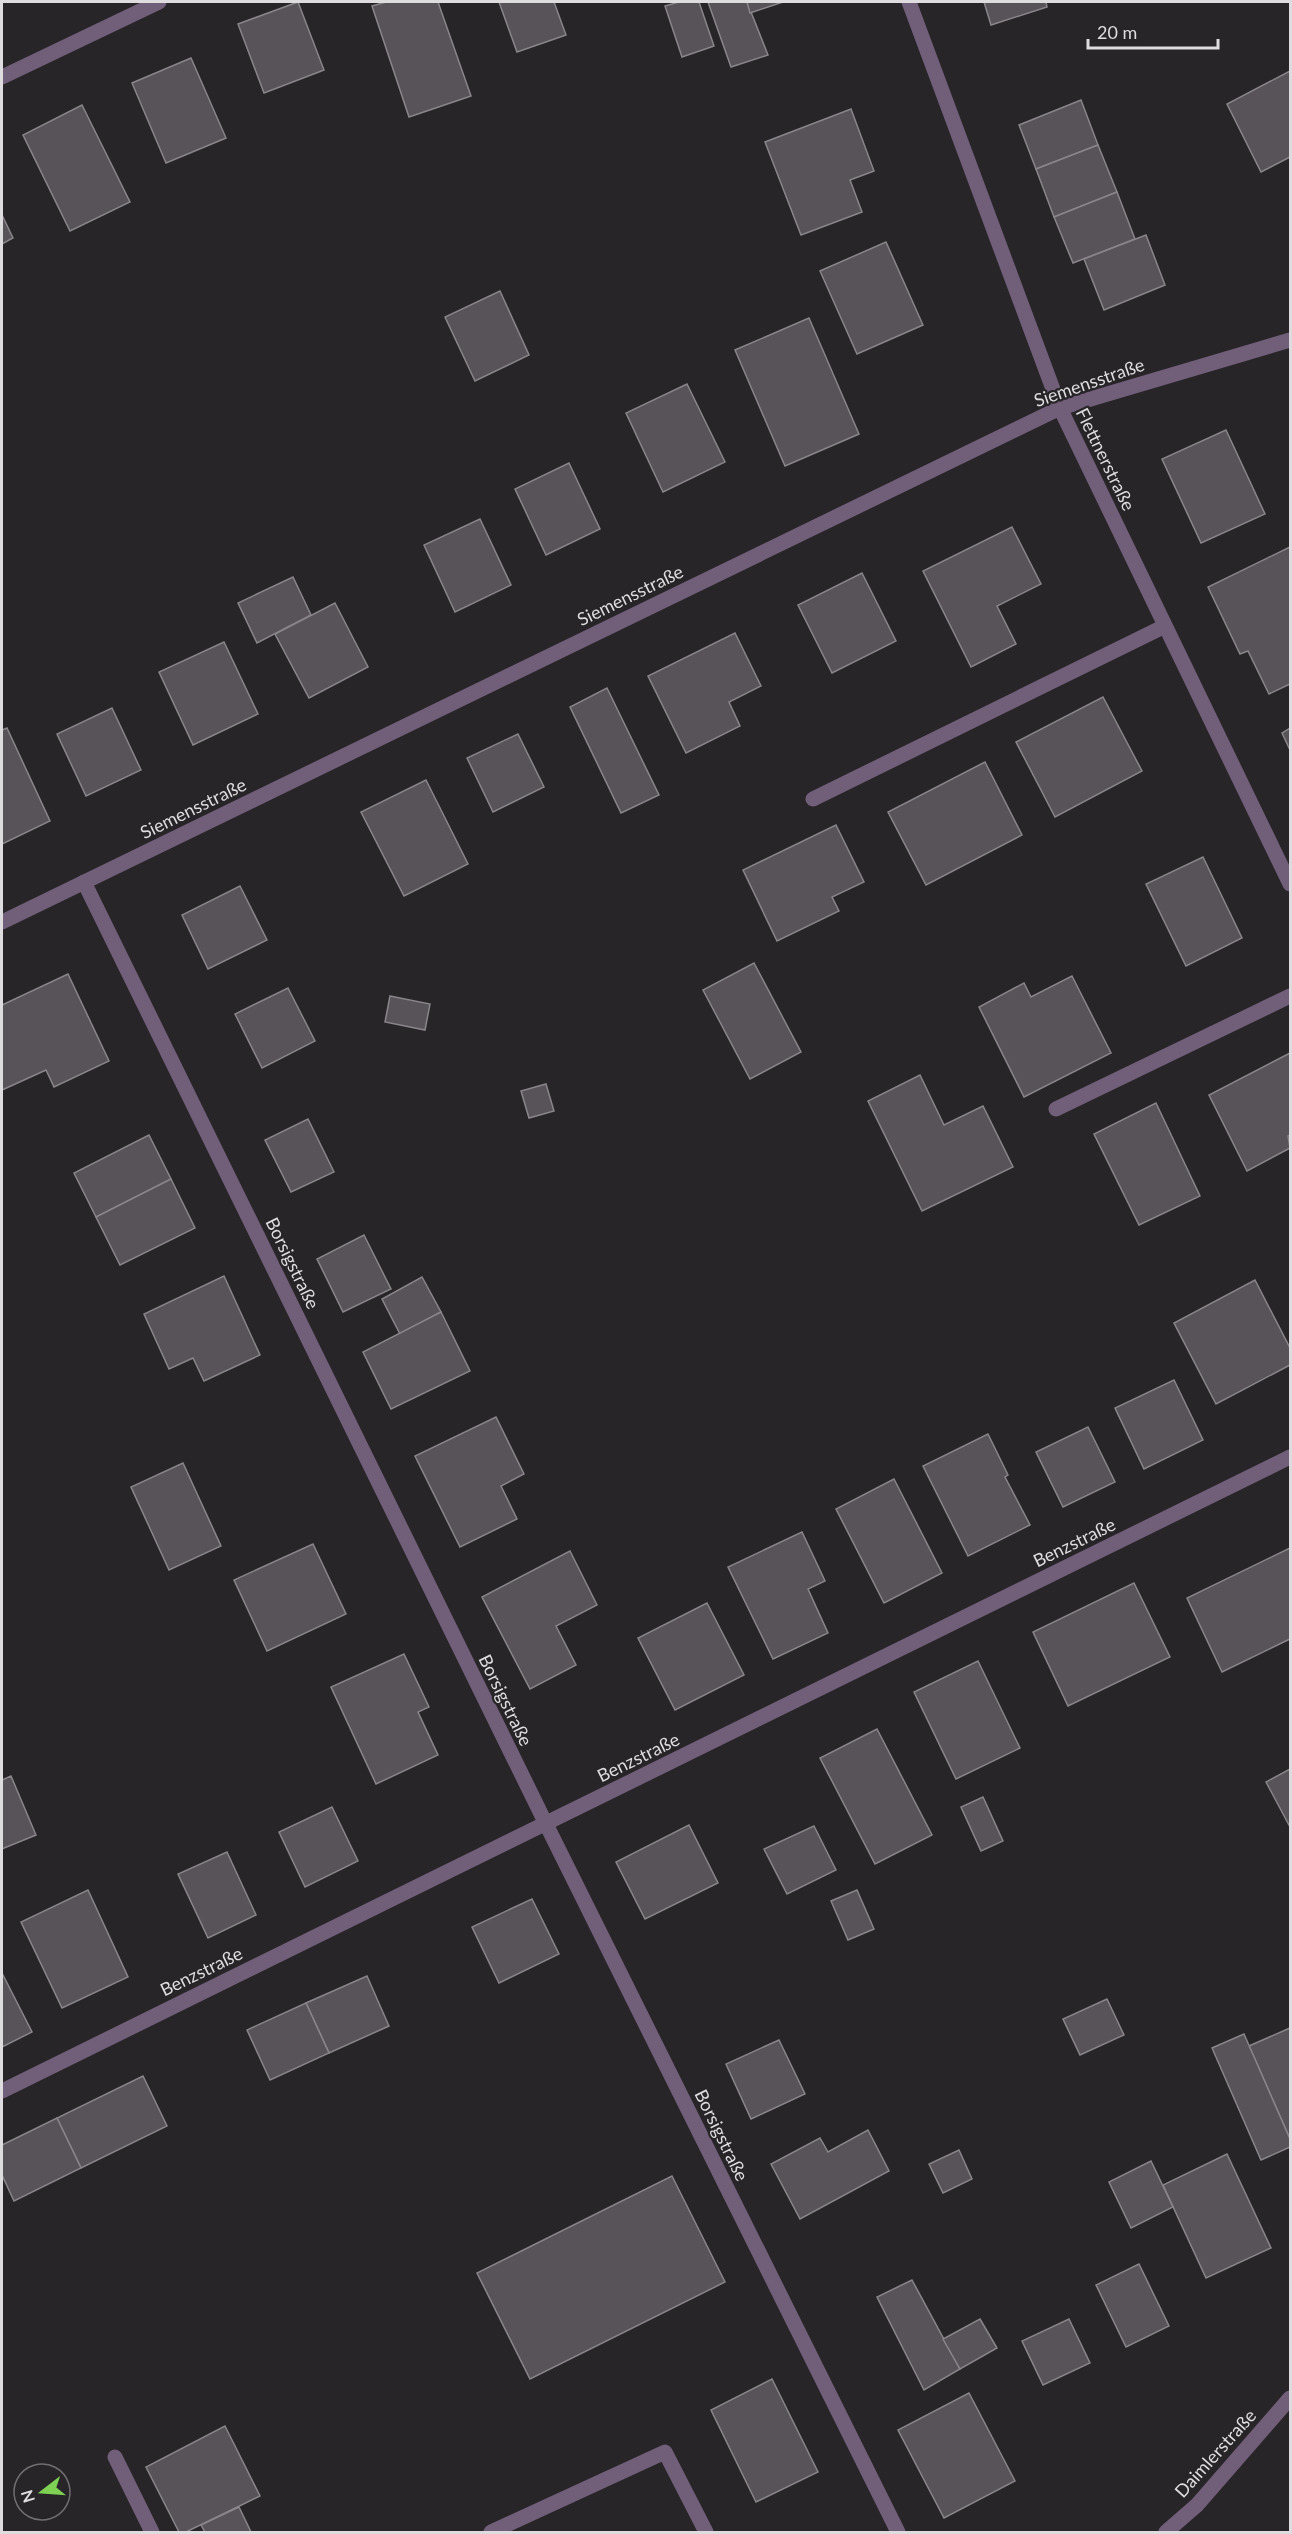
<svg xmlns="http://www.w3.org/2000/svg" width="1292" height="2534" font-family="Lato,sans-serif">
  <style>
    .building { fill: #575358; stroke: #89858a; stroke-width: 1.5 }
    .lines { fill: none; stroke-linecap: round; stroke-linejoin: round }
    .lane { stroke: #715e79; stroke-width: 15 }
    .street { stroke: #715e79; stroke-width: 15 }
    .labels { text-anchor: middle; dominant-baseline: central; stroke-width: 4.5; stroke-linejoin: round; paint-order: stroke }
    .street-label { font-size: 18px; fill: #dedcde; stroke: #282529 }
  </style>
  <rect width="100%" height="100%" fill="#282529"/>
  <!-- building -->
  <g class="building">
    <path d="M298 2 324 70 264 93 238 24Z"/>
    <path d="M386 2H438L471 96 409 117 372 6Z"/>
    <path d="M499 2H554L566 35 517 52Z"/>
    <path d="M679 2H699L714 46 682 57 665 6Z"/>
    <path d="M708 2H747L768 55 731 67Z"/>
    <path d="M747 2H783L750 13Z"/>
    <path d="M984 2H1046L1047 7 991 25Z"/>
    <path d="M191 58 226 138 166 163 132 83Z"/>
    <path d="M1290 71V157L1261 172 1227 104Z"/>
    <path d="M1081 100 1098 145 1036 169 1019 125Z"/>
    <path d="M82 105 130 202 70 231 23 135Z"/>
    <path d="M851 109 874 171 850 180 862 212 801 235 765 142Z"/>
    <path d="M1098 145 1117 192 1054 217 1036 169Z"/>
    <path d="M1117 192 1135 239 1073 263 1054 217Z"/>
    <path d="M2 215 13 238 2 244Z"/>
    <path d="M1146 235 1165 285 1104 310 1084 259Z"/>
    <path d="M886 242 923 325 857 354 820 271Z"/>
    <path d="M500 291 529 355 475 381 445 317Z"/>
    <path d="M809 318 859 434 785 466 735 350Z"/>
    <path d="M687 384 725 462 663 492 626 413Z"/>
    <path d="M1226 430 1265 514 1201 543 1162 459Z"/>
    <path d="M569 463 600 529 546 555 515 489Z"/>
    <path d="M480 519 511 585 455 612 424 545Z"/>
    <path d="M1012 527 1041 584 997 606 1016 644 971 667 923 571Z"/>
    <path d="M1290 547V684L1269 694 1248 651 1240 654 1208 587Z"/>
    <path d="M862 573 896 641 832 673 798 605Z"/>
    <path d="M293 577 311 615 257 643 238 603Z"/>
    <path d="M335 603 368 667 309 698 275 634Z"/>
    <path d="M735 633 761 686 729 702 740 726 686 753 648 676Z"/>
    <path d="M224 642 258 714 193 745 159 672Z"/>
    <path d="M607 688 659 795 621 813 570 707Z"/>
    <path d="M1103 697 1142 771 1055 817 1016 742Z"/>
    <path d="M112 708 141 770 86 796 57 734Z"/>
    <path d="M7 728 50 821 2 844V730Z"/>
    <path d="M1290 728V750L1282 733Z"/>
    <path d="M518 734 544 787 493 812 467 758Z"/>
    <path d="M985 762 1022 835 926 885 888 812Z"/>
    <path d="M426 780 468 864 404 896 361 812Z"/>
    <path d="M836 825 864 882 832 897 839 911 777 941 743 870Z"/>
    <path d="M1203 857 1242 938 1186 966 1146 884Z"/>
    <path d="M240 886 267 940 208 969 182 915Z"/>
    <path d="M754 963 801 1052 750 1079 703 990Z"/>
    <path d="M68 974 109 1061 54 1087 46 1070 2 1090V1005Z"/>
    <path d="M1072 976 1111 1053 1024 1097 979 1007 1024 983 1031 997Z"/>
    <path d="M288 988 315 1041 262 1068 235 1014Z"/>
    <path d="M390 996 430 1004 425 1030 385 1022Z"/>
    <path d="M1290 1053V1135L1288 1136 1290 1148 1247 1171 1209 1095Z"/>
    <path d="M920 1075 944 1125 983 1106 1013 1167 922 1211 868 1101Z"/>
    <path d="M546 1084 554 1111 529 1118 521 1091Z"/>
    <path d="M1156 1103 1200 1196 1139 1225 1094 1134Z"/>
    <path d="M308 1119 334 1172 291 1192 265 1140Z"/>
    <path d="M149 1135 171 1179 96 1217 74 1173Z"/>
    <path d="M171 1179 195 1228 120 1265 96 1217Z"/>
    <path d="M364 1235 391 1289 343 1312 317 1259Z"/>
    <path d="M224 1276 260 1355 204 1381 193 1358 169 1369 144 1314Z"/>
    <path d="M422 1277 441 1312 400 1334 382 1299Z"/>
    <path d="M1255 1280 1290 1348V1365L1216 1404 1174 1323Z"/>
    <path d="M441 1312 470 1371 391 1409 363 1352Z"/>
    <path d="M1174 1380 1203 1440 1144 1469 1115 1408Z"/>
    <path d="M496 1417 524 1474 501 1486 517 1519 460 1547 415 1456Z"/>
    <path d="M1088 1427 1115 1482 1063 1507 1036 1452Z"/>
    <path d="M988 1434 1008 1475 1005 1477 1030 1525 968 1556 923 1466Z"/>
    <path d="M183 1463 221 1546 169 1570 131 1487Z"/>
    <path d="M894 1479 942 1573 884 1603 836 1509Z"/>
    <path d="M802 1532 825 1581 808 1589 828 1633 773 1659 728 1567Z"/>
    <path d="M313 1544 346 1614 267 1651 234 1580Z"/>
    <path d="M1290 1548V1639L1222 1672 1187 1598Z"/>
    <path d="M570 1551 597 1605 556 1626 576 1665 530 1689 482 1597Z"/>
    <path d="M1134 1583 1170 1657 1068 1706 1033 1632Z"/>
    <path d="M707 1603 744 1675 675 1710 638 1638Z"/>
    <path d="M404 1654 429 1707 418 1712 438 1755 376 1784 331 1687Z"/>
    <path d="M978 1661 1020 1748 956 1779 914 1692Z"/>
    <path d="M877 1729 932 1835 875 1864 820 1758Z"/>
    <path d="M1290 1769V1827L1266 1782Z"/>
    <path d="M11 1776 36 1835 2 1849V1780Z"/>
    <path d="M983 1797 1003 1841 981 1851 961 1807Z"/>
    <path d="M332 1807 358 1861 305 1887 279 1832Z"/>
    <path d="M689 1825 718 1883 645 1919 616 1862Z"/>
    <path d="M814 1826 836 1870 787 1894 764 1849Z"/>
    <path d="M227 1852 256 1915 208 1938 178 1874Z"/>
    <path d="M88 1890 128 1977 62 2008 21 1922Z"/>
    <path d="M857 1890 874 1929 848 1940 831 1901Z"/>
    <path d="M532 1899 559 1954 499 1983 472 1927Z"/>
    <path d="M2 1973 32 2032 2 2047Z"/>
    <path d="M367 1976 389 2026 329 2053 306 2003Z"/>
    <path d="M1107 1999 1124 2035 1080 2055 1063 2019Z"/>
    <path d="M306 2003 329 2053 270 2080 247 2030Z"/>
    <path d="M1290 2028V2139L1249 2046Z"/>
    <path d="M1244 2034 1290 2139V2147L1261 2160 1212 2048Z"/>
    <path d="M779 2040 805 2094 751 2119 726 2064Z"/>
    <path d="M143 2076 167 2126 81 2168 57 2118Z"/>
    <path d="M57 2118 81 2168 14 2201 2 2175V2145Z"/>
    <path d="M868 2130 889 2171 800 2219 771 2164 820 2138 828 2152Z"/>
    <path d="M959 2150 972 2179 943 2193 929 2164Z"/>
    <path d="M1227 2154 1271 2248 1206 2278 1163 2185Z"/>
    <path d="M1151 2161 1173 2207 1131 2228 1109 2182Z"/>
    <path d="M672 2176 725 2282 530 2379 477 2273Z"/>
    <path d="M1139 2264 1169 2326 1126 2347 1096 2285Z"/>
    <path d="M912 2280 960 2369 924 2390 877 2297Z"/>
    <path d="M980 2319 997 2348 960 2369 943 2339Z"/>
    <path d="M1069 2319 1090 2363 1043 2385 1022 2341Z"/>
    <path d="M772 2379 818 2472 756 2502 711 2410Z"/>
    <path d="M969 2393 1015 2481 944 2518 898 2430Z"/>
    <path d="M225 2426 260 2496 186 2532H179L146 2467Z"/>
    <path d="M239 2507 251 2532H205L201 2525Z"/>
  </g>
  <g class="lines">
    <!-- lane -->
    <g class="lane">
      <path d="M813 799 1165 626"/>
      <path d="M1056 1109 1290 996"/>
      <path d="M115 2457 152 2532"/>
      <path d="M491 2532 665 2452 706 2532"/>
    </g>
    <!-- street -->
    <g class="street">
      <path d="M909 2 1060 408 1290 884"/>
      <path d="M2 77 159 2"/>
      <path d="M84 882 546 1824 898 2532"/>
      <path d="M2 922 1060 408 1290 340"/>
      <path d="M2 2091 1290 1457"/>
      <path d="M1166 2532 1197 2505 1290 2398"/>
    </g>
  </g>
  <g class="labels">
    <!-- street labels -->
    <g class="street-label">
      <text transform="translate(1089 382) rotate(-19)">Siemensstraße</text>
      <text transform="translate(1106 459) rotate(64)">Flettnerstraße</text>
      <text transform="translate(630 595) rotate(-26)">Siemensstraße</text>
      <text transform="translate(193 808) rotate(-26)">Siemensstraße</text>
      <text transform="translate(293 1263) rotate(64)">Borsigstraße</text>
      <text transform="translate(1074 1542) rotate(-26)">Benzstraße</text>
      <text transform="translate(506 1700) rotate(64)">Borsigstraße</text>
      <text transform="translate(638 1757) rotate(-26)">Benzstraße</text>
      <text transform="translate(201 1971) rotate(-26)">Benzstraße</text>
      <text transform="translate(722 2135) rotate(64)">Borsigstraße</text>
      <text transform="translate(1215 2453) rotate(-48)">Daimlerstraße</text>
    </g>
  </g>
  <!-- border -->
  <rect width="1292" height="2534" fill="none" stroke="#dedcde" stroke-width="6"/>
  <!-- north arrow -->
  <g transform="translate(42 2492) rotate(253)"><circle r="28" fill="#282529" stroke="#716e71" stroke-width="1.5"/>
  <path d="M0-4.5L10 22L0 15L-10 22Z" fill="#7ed153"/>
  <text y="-9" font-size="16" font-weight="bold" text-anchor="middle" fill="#dedcde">N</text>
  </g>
  <!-- scale -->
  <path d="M1088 39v9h130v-9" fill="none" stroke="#dedcde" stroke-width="3"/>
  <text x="1097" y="39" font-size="18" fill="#dedcde" stroke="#282529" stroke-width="4.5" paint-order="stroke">20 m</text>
</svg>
